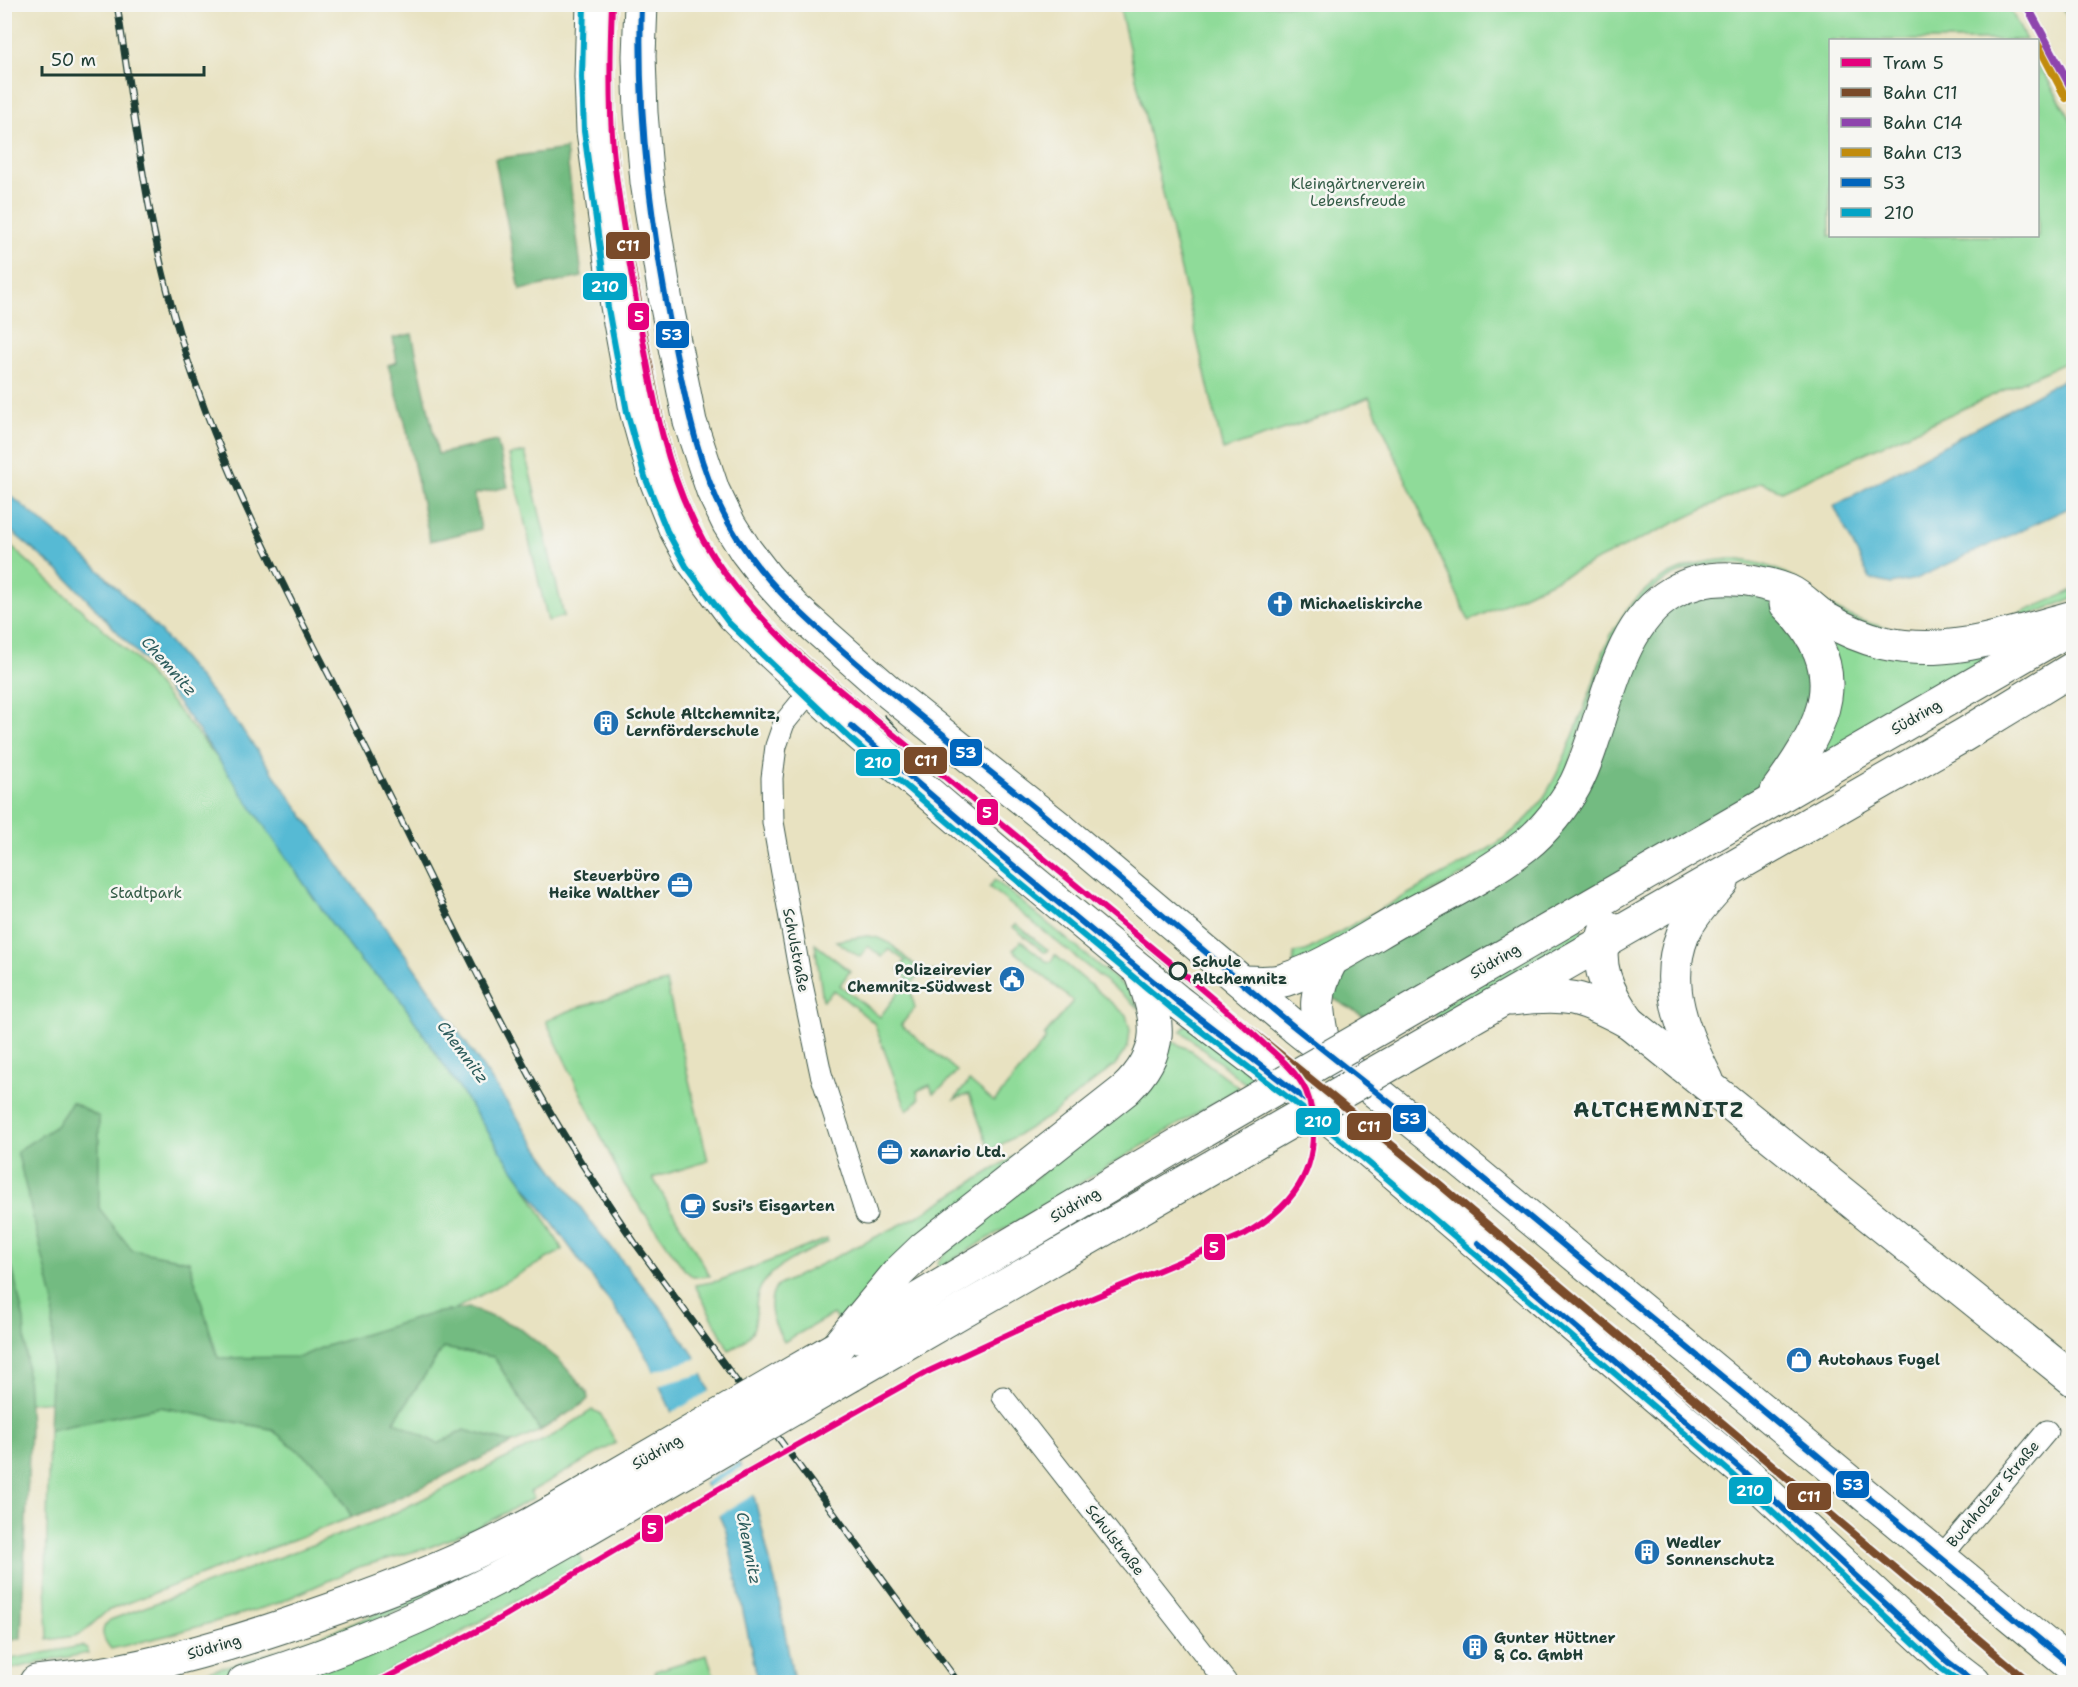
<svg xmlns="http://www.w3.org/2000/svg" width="2078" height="1687" font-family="'Shantell Sans',sans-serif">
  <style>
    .green { fill: #8fdb99; stroke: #578c66; stroke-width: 1.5 }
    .forest { fill: #73bb81; stroke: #497c5a; stroke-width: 1.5 }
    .water { fill: #56bad4; stroke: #3a7c84; stroke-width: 1.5 }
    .pier { fill: #e8e2c1 }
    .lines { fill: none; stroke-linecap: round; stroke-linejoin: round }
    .street-casing { stroke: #3d5649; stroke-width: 23 }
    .primary-casing { stroke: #3d5649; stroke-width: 35 }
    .street { stroke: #fff; stroke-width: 21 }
    .primary { stroke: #fff; stroke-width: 33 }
    .tram { stroke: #1f3d34; stroke-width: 1.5 }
    .rail-casing { stroke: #1f3d34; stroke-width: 7 }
    .rail { stroke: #f6f6f2; stroke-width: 4.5; stroke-dasharray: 14; stroke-linecap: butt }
    .primary-bridge-casing { stroke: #3d5649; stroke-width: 35; stroke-linecap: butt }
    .primary-bridge { stroke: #fff; stroke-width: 33 }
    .bus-1-casing { stroke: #f6f6f2; stroke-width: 10 }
    .bus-2-casing { stroke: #f6f6f2; stroke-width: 10 }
    .bus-1 { stroke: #0065bd; stroke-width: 6 }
    .bus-2 { stroke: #02a4c6; stroke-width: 6 }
    .rail-1-casing { stroke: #f6f6f2; stroke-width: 12 }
    .rail-2-casing { stroke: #f6f6f2; stroke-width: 12 }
    .rail-3-casing { stroke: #f6f6f2; stroke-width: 12 }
    .rail-1 { stroke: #7a4b2a; stroke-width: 8 }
    .rail-2 { stroke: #8e44ad; stroke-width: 8 }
    .rail-3 { stroke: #c18c0d; stroke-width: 8 }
    .tram-1-casing { stroke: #f6f6f2; stroke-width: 10 }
    .tram-1 { stroke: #e5007d; stroke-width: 6 }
    .stop-dot { fill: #f6f6f2; stroke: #1f3d34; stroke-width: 3 }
    .labels { text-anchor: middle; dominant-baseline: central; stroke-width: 5; stroke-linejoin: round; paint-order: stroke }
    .park-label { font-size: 15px; fill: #355d48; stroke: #f6f6f2 }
    .poi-label { font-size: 15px; font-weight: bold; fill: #1f3d34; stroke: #f6f6f2; text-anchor: start }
    .street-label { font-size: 15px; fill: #1f3d34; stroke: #f6f6f2 }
    .stop-label { font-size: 15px; font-weight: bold; fill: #1f3d34; stroke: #f6f6f2; text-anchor: start }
    .water-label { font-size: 16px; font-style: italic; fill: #2d5c5c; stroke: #f6f6f2 }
    .district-label { font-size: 21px; font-weight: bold; letter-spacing: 1.5px; fill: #1f3d34; stroke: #f6f6f2 }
    .line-badge { stroke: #f6f6f2; stroke-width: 2 }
    .badge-label { font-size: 16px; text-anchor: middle; font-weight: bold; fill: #fff }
  </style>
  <rect width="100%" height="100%" fill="#f6f6f2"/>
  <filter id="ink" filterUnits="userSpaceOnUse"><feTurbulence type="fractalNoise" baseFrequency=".0167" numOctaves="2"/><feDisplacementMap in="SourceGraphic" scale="12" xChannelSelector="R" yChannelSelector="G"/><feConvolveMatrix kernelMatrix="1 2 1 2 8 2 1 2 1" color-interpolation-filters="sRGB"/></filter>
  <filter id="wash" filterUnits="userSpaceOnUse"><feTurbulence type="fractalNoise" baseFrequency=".008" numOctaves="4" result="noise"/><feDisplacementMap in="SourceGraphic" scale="24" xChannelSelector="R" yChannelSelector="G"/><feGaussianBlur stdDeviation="1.35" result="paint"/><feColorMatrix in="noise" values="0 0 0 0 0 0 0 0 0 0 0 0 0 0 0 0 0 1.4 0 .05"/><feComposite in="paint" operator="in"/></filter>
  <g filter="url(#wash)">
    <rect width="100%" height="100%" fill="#e8e2c1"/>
    <!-- green -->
    <g class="green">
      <path d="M1119 5H2008L2026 40H1830V236H2038V63L2073 123V359L1781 491 1761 482 1469 621 1369 397 1327 415 1223 450Z"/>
      <path d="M525 452 564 616 548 621 509 455Z"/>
      <path d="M5 541 136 659 408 990 563 1250 430 1323 270 1384 5 1405Z"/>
      <path d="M1731 559C1757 561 1781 568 1803 584 1812 591 1821 600 1831 607 1843 614 1855 619 1869 623 1946 650 2004 621 2073 590V598C2019 620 1965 644 1905 637 1880 634 1855 625 1834 613 1819 604 1807 592 1793 583 1756 559 1708 557 1669 578 1610 611 1596 687 1576 745 1571 758 1568 771 1562 783 1551 803 1539 819 1522 834 1500 855 1473 869 1447 884 1419 899 1391 915 1364 931 1346 940 1311 964 1293 968L1294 953 1306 951C1348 927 1391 904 1433 880 1469 860 1512 840 1537 807 1550 790 1559 770 1567 751 1574 734 1581 717 1587 700 1594 683 1598 665 1605 648 1629 592 1669 562 1731 559Z"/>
      <path d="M1790 592 1884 642 2073 617 1771 800Z"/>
      <path d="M995 880 1126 988 1141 1010 989 887Z"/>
      <path d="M1016 924 1048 950 1046 952H1044L1013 927Z"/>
      <path d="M1581 927 1586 935 1437 1019 1433 1010Z"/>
      <path d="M867 936C896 938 899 959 921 968 927 971 934 971 940 972L937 977 921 975C905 984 912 994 915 1008L901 1025 957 1071 944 1086 933 1093 930 1085 917 1091 919 1099 907 1111 874 1023 834 990 823 1001 815 944 850 971 840 985 880 1017 908 979 898 970 905 961 889 949 882 957 868 946 860 957 836 941Z"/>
      <path d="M1021 941 1046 961 1051 962 1055 955 1126 1015 1130 1030 1128 1047 1115 1065 1047 1118 990 1151 969 1094 955 1099 969 1081 994 1102 1046 1039 1044 1036 1073 1001 1013 950Z"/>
      <path d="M666 982 708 1161 653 1178 710 1276 693 1277 684 1269 624 1184 546 1021 576 1008Z"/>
      <path d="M1187 1024 1261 1082 1252 1089 1181 1031Z"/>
      <path d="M1163 1037 1190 1050 1239 1088 939 1268 937 1263 943 1255 1144 1087Z"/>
      <path d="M1031 1146 838 1321 833 1314 784 1342C774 1324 764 1305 777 1286L918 1216Z"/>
      <path d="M827 1239 828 1242C807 1252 780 1262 765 1281 744 1306 773 1331 729 1350L695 1285 718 1281Z"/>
      <path d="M443 1348 494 1357 540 1431 513 1443 464 1430 438 1444 394 1421Z"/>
      <path d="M160 1407 271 1429 325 1472 352 1517 107 1611 82 1633 75 1636 48 1640 46 1579 49 1430Z"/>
      <path d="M592 1410 600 1413 616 1443 530 1492 534 1498 474 1529 430 1547 359 1567 276 1604 169 1635 111 1649C102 1638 99 1629 110 1620L382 1519 554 1435Z"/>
      <path d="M558 1521 436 1597 244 1671 203 1682H162C255 1662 348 1629 434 1588 476 1568 517 1544 558 1521Z"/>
      <path d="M574 1548 583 1561 581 1564 448 1640 367 1682H279Z"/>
      <path d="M81 1646 88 1649V1653L5 1670V1660Z"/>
      <path d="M707 1655 716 1682H656L655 1671Z"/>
    </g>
    <!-- forest -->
    <g class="forest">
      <path d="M2061 5H2073V29L2062 6Z"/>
      <path d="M566 149 582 277 520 290 495 159Z"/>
      <path d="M412 334 438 454 497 441 508 487 474 494 481 529 430 541 405 422 388 365 397 362 393 338Z"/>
      <path d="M1761 584 1824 668 1771 800 1419 1005 1409 991 1365 1017 1327 995 1322 977 1528 844 1659 602Z"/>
      <path d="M72 1102 99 1117V1208L132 1250 189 1261 218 1358 300 1357 323 1347 434 1313 469 1308 518 1327 559 1360 587 1392 588 1399 583 1404 540 1431 494 1357 443 1348 394 1421 438 1444 464 1430 513 1443 377 1508 352 1517 325 1472 271 1429 160 1407 49 1430 54 1303 17 1151 56 1126Z"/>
      <path d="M12 1267 24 1320 30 1428 21 1638 5 1642 4 1268Z"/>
    </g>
    <!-- water -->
    <g class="water">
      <path d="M2073 374V506L1916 579 1891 584 1870 579 1834 506Z"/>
      <path d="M4 490 95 566 158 629 241 728 344 873 405 954 543 1155 594 1226 664 1312 695 1357 754 1496 778 1594 794 1682H758L726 1531 648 1360 633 1334 506 1159 396 993 362 963 329 920 201 734 153 670 66 577 5 526Z"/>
    </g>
    <!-- pier -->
    <g class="pier">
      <path d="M699 1358 705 1373 657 1386 651 1372Z"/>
      <path d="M713 1389 743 1460 702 1484 670 1414Z"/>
      <path d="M745 1465 757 1493 716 1517 704 1489Z"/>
    </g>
  </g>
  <g filter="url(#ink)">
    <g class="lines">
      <defs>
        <g id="street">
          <path d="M811 690 784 723 776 746 772 778 773 822 800 975 821 1074 866 1214"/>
          <path d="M1003 1397 1226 1682"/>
          <path d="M1940 1558 2047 1431"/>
        </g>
        <g id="primary">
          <path d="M593 4 591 77 593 131 617 306 636 410 654 475 675 528 693 561 734 616 762 644 858 733 1002 856 1177 1001 1309 1102 1369 1151 1743 1471 1948 1662 1974 1682"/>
          <path d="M641 4 639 56 641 113 647 182 666 302 690 422 713 491 729 524 746 551 766 577 794 608 889 692 1063 831 1295 1027 1429 1134 2074 1668"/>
          <path d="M1777 791C1825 725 1854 671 1786 604"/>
          <path d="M1607 927C1592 962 1608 994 1629 1022"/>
          <path d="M1243 982C1257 982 1270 984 1284 980 1325 967 1363 941 1400 920 1442 897 1488 875 1526 845 1544 831 1564 805 1575 785 1606 725 1611 629 1672 593 1707 572 1751 577 1788 591 1802 597 1813 611 1826 619 1843 629 1865 638 1884 643 1947 658 2013 633 2074 617"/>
          <path d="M1512 999C1567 992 1581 996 1629 1022L2074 1380"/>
          <path d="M1419 1005 2064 632"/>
          <path d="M1448 1031 1964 735 2074 668"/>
          <path d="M1325 1051C1316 1011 1312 995 1332 959"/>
          <path d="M1707 1080C1684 1035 1662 985 1683 934 1692 914 1708 898 1722 882"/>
          <path d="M856 1336 1203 1130"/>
          <path d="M836 1348 899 1272 924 1248 1125 1090C1166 1051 1159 1021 1141 971"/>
          <path d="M851 1375 1229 1157"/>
          <path d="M36 1682C63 1679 90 1676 117 1671 192 1657 265 1633 336 1608 411 1582 484 1552 553 1512"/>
          <path d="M244 1682C358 1647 466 1599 569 1539"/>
        </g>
      </defs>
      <!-- street casing -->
      <use href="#street" class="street-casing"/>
      <!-- primary casing -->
      <use href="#primary" class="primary-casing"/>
      <!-- street -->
      <use href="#street" class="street"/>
      <!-- primary -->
      <use href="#primary" class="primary"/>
      <!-- tram -->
      <path class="tram" d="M884 715 957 789"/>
      <defs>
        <path id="rail" d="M117 4C134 114 147 226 179 332 221 476 299 613 365 747 420 857 472 968 530 1076 561 1134 598 1189 635 1243L958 1682"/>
      </defs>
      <!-- rail casing -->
      <use href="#rail" class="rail-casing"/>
      <!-- rail -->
      <use href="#rail" class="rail"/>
      <defs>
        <g id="primary-bridge">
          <path d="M1203 1130 1419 1005"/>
          <path d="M1229 1157 1448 1031"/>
          <path d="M553 1512 836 1348"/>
          <path d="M569 1539 851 1375"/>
        </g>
      </defs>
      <!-- primary-bridge casing -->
      <use href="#primary-bridge" class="primary-bridge-casing"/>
      <!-- primary-bridge -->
      <use href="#primary-bridge" class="primary-bridge"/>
      <defs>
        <g id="bus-1">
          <path d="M641 4C637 121 652 234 675 348 687 408 699 470 729 524 758 576 801 614 844 652 916 716 994 773 1068 835 1145 899 1220 966 1297 1029 1342 1065 1388 1101 1433 1137 1647 1313 1860 1491 2074 1668"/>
          <path d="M851 726 1002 856 1177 1001 1310 1103"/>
          <path d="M1478 1243 1743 1471 1948 1662 1974 1682"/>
        </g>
        <path id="bus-2" d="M584 4 582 77 584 131 608 308 627 412 645 477 667 531 686 566 728 622 852 740 996 863 1171 1008 1303 1109 1363 1158 1737 1478 1942 1669 1960 1682"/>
      </defs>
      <!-- bus-1 casing -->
      <use href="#bus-1" class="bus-1-casing"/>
      <!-- bus-2 casing -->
      <use href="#bus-2" class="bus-2-casing"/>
      <!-- bus-1 -->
      <use href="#bus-1" class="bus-1"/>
      <!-- bus-2 -->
      <use href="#bus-2" class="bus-2"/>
      <defs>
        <path id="rail-1" d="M613 4C610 59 610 114 616 168 621 215 631 261 639 307 653 386 664 468 703 539 730 587 769 626 809 663L1201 990 1425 1172 2029 1682"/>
        <path id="rail-2" d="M2026 4 2074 93"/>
        <path id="rail-3" d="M2038 45 2066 98"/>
      </defs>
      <!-- rail-1 casing -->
      <use href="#rail-1" class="rail-1-casing"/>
      <!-- rail-2 casing -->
      <use href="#rail-2" class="rail-2-casing"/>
      <!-- rail-3 casing -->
      <use href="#rail-3" class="rail-3-casing"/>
      <!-- rail-1 -->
      <use href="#rail-1" class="rail-1"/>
      <!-- rail-2 -->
      <use href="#rail-2" class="rail-2"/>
      <!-- rail-3 -->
      <use href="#rail-3" class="rail-3"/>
      <defs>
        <path id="tram-1" d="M378 1682 492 1623 715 1491 927 1372 1024 1327 1245 1234C1285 1211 1314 1180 1313 1131 1313 1118 1311 1103 1306 1091 1297 1072 1280 1058 1264 1044 1233 1015 1200 988 1168 961 1048 862 928 763 808 664 769 627 730 587 703 540 663 468 651 386 637 306 628 254 618 202 613 149 609 101 610 53 612 4"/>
      </defs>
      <!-- tram-1 casing -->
      <use href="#tram-1" class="tram-1-casing"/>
      <!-- tram-1 -->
      <use href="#tram-1" class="tram-1"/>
    </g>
  </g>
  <!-- icons -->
  <defs>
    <symbol id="church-disc" viewBox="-11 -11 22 22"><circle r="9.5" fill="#1f6fb2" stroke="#f6f6f2"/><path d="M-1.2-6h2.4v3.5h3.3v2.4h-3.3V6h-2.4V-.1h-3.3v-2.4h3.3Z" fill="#fff"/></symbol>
    <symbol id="building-disc" viewBox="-11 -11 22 22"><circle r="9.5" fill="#1f6fb2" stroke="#f6f6f2"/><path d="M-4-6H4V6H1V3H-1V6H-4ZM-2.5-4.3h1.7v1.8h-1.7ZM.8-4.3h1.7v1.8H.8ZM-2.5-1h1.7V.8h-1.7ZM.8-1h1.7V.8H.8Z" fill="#fff"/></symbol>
    <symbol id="office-disc" viewBox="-11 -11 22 22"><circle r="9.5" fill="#1f6fb2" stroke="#f6f6f2"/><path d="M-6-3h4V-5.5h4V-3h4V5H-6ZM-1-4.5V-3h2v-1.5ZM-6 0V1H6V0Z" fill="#fff"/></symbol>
    <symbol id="civic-disc" viewBox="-11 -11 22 22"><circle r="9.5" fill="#1f6fb2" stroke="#f6f6f2"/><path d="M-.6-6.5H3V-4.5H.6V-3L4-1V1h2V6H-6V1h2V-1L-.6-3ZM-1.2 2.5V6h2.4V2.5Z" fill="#fff"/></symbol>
    <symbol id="cafe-disc" viewBox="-11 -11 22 22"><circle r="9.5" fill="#1f6fb2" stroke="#f6f6f2"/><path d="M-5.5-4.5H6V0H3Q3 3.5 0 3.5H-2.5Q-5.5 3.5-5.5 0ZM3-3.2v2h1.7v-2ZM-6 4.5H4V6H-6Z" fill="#fff"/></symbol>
    <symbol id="shop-disc" viewBox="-11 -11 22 22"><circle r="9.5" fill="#1f6fb2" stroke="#f6f6f2"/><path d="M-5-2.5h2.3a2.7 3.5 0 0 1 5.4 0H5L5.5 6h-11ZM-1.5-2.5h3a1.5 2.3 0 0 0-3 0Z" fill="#fff"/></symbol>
  </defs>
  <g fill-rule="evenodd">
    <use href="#church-disc" x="1265" y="589" width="30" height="30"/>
    <use href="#building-disc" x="591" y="708" width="30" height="30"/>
    <use href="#office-disc" x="665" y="870" width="30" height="30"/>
    <use href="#civic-disc" x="997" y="964" width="30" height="30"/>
    <use href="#office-disc" x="875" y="1137" width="30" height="30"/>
    <use href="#cafe-disc" x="678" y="1191" width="30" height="30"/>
    <use href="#shop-disc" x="1784" y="1345" width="30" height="30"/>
    <use href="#building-disc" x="1632" y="1537" width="30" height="30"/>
    <use href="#building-disc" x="1460" y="1632" width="30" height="30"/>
  </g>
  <!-- markers -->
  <circle class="stop-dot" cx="1178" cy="971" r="8"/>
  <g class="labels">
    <!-- park labels -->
    <g class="park-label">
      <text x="1358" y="184">Kleingärtnerverein<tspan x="1358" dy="17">Lebensfreude</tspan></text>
      <text x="146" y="893">Stadtpark</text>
    </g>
    <!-- poi labels -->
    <g class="poi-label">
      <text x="1300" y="604">Michaeliskirche</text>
      <text x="626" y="714">Schule Altchemnitz,<tspan x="626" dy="17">Lernförderschule</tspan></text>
      <text x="660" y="876" text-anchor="end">Steuerbüro<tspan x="660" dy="17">Heike Walther</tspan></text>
      <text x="992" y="970" text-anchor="end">Polizeirevier<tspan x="992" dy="17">Chemnitz-Südwest</tspan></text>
      <text x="910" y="1152">xanario Ltd.</text>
      <text x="712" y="1206">Susi's Eisgarten</text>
      <text x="1818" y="1360">Autohaus Fugel</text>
      <text x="1666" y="1543">Wedler<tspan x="1666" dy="17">Sonnenschutz</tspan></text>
      <text x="1494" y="1638">Gunter Hüttner<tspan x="1494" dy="17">&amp; Co. GmbH</tspan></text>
    </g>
    <!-- street labels -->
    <g class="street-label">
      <text transform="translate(1916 717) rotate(-30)">Südring</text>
      <text transform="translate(796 950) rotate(79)">Schulstraße</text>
      <text transform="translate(1495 961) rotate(-30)">Südring</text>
      <text transform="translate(1075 1205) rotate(-30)">Südring</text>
      <text transform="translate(657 1452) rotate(-30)">Südring</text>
      <text transform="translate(1993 1494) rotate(-50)">Buchholzer Straße</text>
      <text transform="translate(1115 1540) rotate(52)">Schulstraße</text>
      <text transform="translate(214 1647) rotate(-16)">Südring</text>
    </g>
    <!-- stop labels -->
    <g class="stop-label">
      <text x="1192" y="962">Schule<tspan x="1192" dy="17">Altchemnitz</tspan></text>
    </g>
    <!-- water labels -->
    <g class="water-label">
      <text transform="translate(169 666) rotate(48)">Chemnitz</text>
      <text transform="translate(463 1052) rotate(53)">Chemnitz</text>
      <text transform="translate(749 1548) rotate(79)">Chemnitz</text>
    </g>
    <!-- district labels -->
    <g class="district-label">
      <text x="1659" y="1110">ALTCHEMNITZ</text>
    </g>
  </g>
  <g class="line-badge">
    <rect x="605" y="231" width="46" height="29" rx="6" fill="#7a4b2a"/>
    <rect x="582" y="272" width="46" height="29" rx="6" fill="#02a4c6"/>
    <rect x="627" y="302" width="23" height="29" rx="6" fill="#e5007d"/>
    <rect x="655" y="320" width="35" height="29" rx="6" fill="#0065bd"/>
    <rect x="949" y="738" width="34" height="29" rx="6" fill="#0065bd"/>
    <rect x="903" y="746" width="45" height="29" rx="6" fill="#7a4b2a"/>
    <rect x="855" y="748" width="46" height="29" rx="6" fill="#02a4c6"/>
    <rect x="976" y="798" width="23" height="28" rx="6" fill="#e5007d"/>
    <rect x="1392" y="1104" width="35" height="29" rx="6" fill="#0065bd"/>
    <rect x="1295" y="1107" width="46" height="29" rx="6" fill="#02a4c6"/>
    <rect x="1346" y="1112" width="46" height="29" rx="6" fill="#7a4b2a"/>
    <rect x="1203" y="1233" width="23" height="28" rx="6" fill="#e5007d"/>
    <rect x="1835" y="1470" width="35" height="29" rx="6" fill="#0065bd"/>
    <rect x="1728" y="1476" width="45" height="29" rx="6" fill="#02a4c6"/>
    <rect x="1786" y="1482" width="46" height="29" rx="6" fill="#7a4b2a"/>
    <rect x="641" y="1514" width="23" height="29" rx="6" fill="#e5007d"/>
  </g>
  <g class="badge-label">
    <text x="628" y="251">C11</text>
    <text x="605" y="292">210</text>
    <text x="639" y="322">5</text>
    <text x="672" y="340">53</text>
    <text x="966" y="758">53</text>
    <text x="926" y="766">C11</text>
    <text x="878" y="768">210</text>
    <text x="987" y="818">5</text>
    <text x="1410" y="1124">53</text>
    <text x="1318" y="1127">210</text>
    <text x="1369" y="1132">C11</text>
    <text x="1214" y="1253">5</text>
    <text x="1853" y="1490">53</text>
    <text x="1750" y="1496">210</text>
    <text x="1809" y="1502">C11</text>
    <text x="652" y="1534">5</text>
  </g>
  <!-- margin -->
  <rect width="2078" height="1687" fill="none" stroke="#f6f6f2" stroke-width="24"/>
  <!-- legend -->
  <rect x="1829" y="39" width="210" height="198" fill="#f6f6f2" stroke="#a0aca6" stroke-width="1.5"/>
  <rect x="1841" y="58" width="30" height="9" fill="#e5007d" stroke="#a0aca6" stroke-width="1.5"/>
  <text x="1883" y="69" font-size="18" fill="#1f3d34">Tram 5</text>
  <rect x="1841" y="88" width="30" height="9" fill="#7a4b2a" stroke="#a0aca6" stroke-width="1.5"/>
  <text x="1883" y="99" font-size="18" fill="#1f3d34">Bahn C11</text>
  <rect x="1841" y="118" width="30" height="9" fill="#8e44ad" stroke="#a0aca6" stroke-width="1.5"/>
  <text x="1883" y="129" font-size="18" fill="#1f3d34">Bahn C14</text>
  <rect x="1841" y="148" width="30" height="9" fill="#c18c0d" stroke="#a0aca6" stroke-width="1.5"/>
  <text x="1883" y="159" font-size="18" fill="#1f3d34">Bahn C13</text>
  <rect x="1841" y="178" width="30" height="9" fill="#0065bd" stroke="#a0aca6" stroke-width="1.5"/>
  <text x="1883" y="189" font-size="18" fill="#1f3d34">53</text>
  <rect x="1841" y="208" width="30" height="9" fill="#02a4c6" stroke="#a0aca6" stroke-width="1.5"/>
  <text x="1883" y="219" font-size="18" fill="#1f3d34">210</text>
  <!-- scale -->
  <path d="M42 66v9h162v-9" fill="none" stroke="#1f3d34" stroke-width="3"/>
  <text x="51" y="66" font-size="18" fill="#1f3d34" stroke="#f6f6f2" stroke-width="4.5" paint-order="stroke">50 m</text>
</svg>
